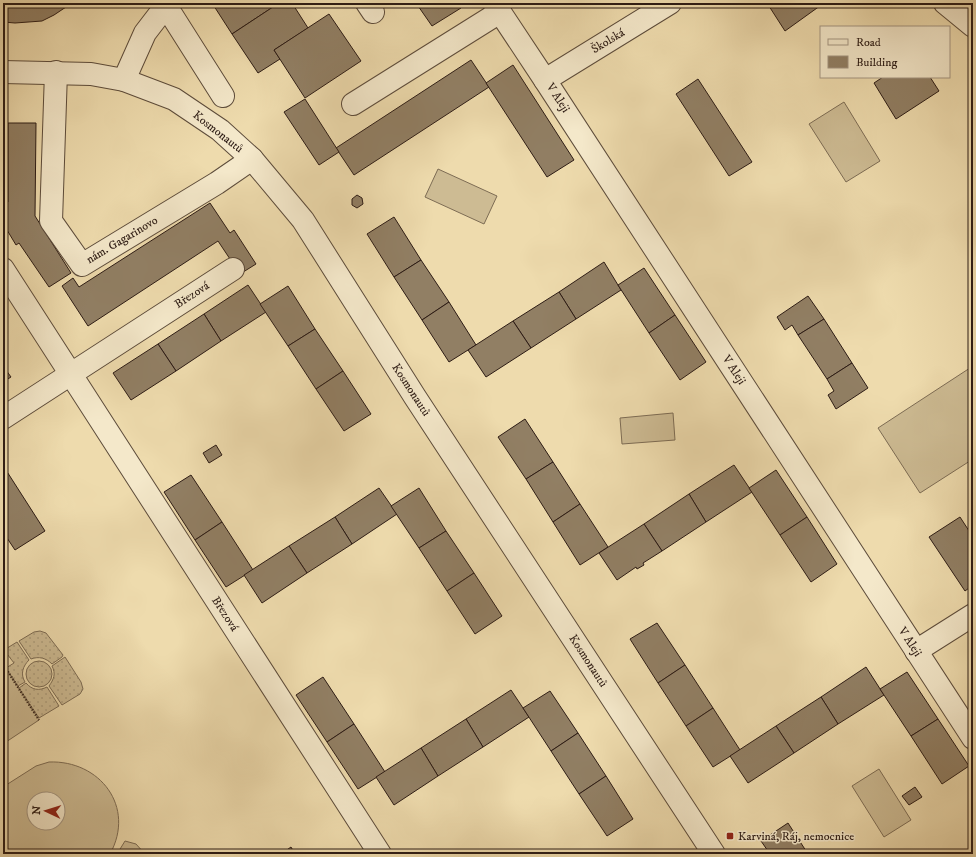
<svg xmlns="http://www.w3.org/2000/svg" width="976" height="857" font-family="'IM FELL DW Pica',serif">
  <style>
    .grass { fill: url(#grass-dots); stroke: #7d6c54 }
    .garden { fill: #cdbb93; stroke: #7d6c54; fill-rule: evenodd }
    .building { fill: #917f64; stroke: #2d1c15 }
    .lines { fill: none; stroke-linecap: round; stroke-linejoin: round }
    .minor-casing { stroke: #5d4c3b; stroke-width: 24 }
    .path { stroke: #2d1c15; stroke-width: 2.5; stroke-dasharray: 1 2; stroke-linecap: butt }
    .minor { stroke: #f4e8ca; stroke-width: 22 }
    .poi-dot { fill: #8f2418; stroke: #f4e8ca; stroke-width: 1.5 }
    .labels { text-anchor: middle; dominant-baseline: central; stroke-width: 3; stroke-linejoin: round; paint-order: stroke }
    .street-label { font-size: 12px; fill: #2d1c15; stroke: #f4e8ca }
    .poi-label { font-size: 12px; fill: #2d1c15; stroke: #f4e8ca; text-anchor: start }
  </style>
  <defs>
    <pattern id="grass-dots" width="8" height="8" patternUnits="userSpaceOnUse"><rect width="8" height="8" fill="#cdbb93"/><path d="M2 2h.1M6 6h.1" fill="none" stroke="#b0a07e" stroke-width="1.8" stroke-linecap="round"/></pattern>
  </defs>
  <rect width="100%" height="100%" fill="#eedbad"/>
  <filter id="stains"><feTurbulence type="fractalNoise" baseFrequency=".005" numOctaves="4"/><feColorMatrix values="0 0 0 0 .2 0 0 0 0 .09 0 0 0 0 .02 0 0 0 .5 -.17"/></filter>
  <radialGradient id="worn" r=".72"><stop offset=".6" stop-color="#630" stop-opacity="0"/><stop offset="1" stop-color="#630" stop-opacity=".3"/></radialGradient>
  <!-- grass -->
  <g class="grass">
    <path d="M40 631 46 633 63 655 62 657 52 664C46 658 39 656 31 659L19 641 34 632Z"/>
    <path d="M17 642 29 660C23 666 20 674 25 682L18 686 6 668 14 663 4 650Z"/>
    <path d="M65 657 81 682 83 689 80 694 62 705 49 686C54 679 56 674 52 666Z"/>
    <circle cx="39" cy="674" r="13"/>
    <path d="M26 683C32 690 39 691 47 687L59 706 39 718 19 688Z"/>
  </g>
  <!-- garden -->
  <g class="garden">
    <path d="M844 102 880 161 846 182 809 124Z"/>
    <path d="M438 169 497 196 484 224 425 197Z"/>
    <path d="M973 366V459L920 493 878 428Z"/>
    <path d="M673 413 675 440 622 444 620 418Z"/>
    <path d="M3 664 39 720 3 744Z"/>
    <path d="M49 762C100 760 136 807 110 854H3V787L36 766ZM34 799H58V823H34Z"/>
    <path d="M879 769 911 820 884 837 852 786Z"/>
    <path d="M125 841 136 844 145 854H117Z"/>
  </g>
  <!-- building -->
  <g class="building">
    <path d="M3 3H72L54 15 42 21 15 23 3 22Z"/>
    <path d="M212 3H279L232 34Z"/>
    <path d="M279 3H292L308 28 274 50 280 59 258 73 232 34Z"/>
    <path d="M416 3H458L461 8 432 26Z"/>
    <path d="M767 3H824L785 31Z"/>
    <path d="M329 14 361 61 305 98 274 50Z"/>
    <path d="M471 60 489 87 354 175 336 148Z"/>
    <path d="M513 65 574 160 547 177 486 83Z"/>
    <path d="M883 77H930L939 91 896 119 874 83Z"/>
    <path d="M698 79 752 162 729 176 676 94Z"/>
    <path d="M305 99 339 152 319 165 284 112Z"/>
    <path d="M8 123H36L35 216 71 273 49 287 19 243 16 245 4 225 3 202H8Z"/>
    <path d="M357 195 362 198 363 204 357 208 352 205V199Z"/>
    <path d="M210 203 230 233 234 230 256 264 240 274 218 241 88 326 62 286 73 278 79 287Z"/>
    <path d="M394 217 421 260 394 277 367 234Z"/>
    <path d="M421 260 449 302 422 320 394 277Z"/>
    <path d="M604 262 621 290 576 319 559 292Z"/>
    <path d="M644 268 675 315 649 333 618 285Z"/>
    <path d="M248 285 266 312 221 341 204 314Z"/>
    <path d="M288 286 315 329 288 346 260 304Z"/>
    <path d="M559 292 576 319 531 348 513 321Z"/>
    <path d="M808 296 824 319 798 335 792 325 785 330 777 317Z"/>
    <path d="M449 302 476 345 449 362 422 320Z"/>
    <path d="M204 314 221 341 176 371 158 344Z"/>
    <path d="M675 315 706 362 680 380 649 333Z"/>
    <path d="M824 319 852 363 827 379 798 335Z"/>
    <path d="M513 321 531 348 486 377 468 350Z"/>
    <path d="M315 329 343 371 316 389 288 346Z"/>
    <path d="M158 344 176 371 131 400 113 373Z"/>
    <path d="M852 363 868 388 836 409 828 395 834 391 827 379Z"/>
    <path d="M3 366 11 377 3 382Z"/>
    <path d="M343 371 371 414 344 431 316 389Z"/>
    <path d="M525 419 553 462 526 479 498 437Z"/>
    <path d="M216 445 222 455 209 463 203 453Z"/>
    <path d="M553 462 580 504 553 522 526 479Z"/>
    <path d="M734 465 752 492 706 522 689 494Z"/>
    <path d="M4 467 45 531 15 550 3 532V468Z"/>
    <path d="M776 470 807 517 780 535 749 488Z"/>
    <path d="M191 475 222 522 195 540 164 492Z"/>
    <path d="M379 488 397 514 352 544 335 517Z"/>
    <path d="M419 488 446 531 419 548 391 506Z"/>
    <path d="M689 494 706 522 662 551 644 524Z"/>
    <path d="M580 504 608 547 580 565 553 522Z"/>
    <path d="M335 517 352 544 307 573 289 546Z"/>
    <path d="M807 517 837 564 811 582 780 535Z"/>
    <path d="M960 517 973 537V585L965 591 929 537Z"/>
    <path d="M222 522 253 570 226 587 195 540Z"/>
    <path d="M644 524 662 551 643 563 644 565 637 569 636 567 617 580 599 553Z"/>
    <path d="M446 531 474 573 447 591 419 548Z"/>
    <path d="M289 546 307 573 262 603 244 575Z"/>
    <path d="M474 573 502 616 475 634 447 591Z"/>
    <path d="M657 623 685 665 658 683 630 639Z"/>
    <path d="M685 665 713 708 686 726 658 683Z"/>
    <path d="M866 667 884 695 838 724 821 697Z"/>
    <path d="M907 672 938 719 911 736 880 689Z"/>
    <path d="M323 677 354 724 327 742 296 695Z"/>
    <path d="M511 690 529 717 483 747 466 719Z"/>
    <path d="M550 691 578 733 551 751 523 708Z"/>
    <path d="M821 697 838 724 794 753 776 726Z"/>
    <path d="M713 708 740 750 713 767 686 726Z"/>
    <path d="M466 719 483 747 438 776 421 748Z"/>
    <path d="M938 719 969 766 942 784 911 736Z"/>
    <path d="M354 724 385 772 358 789 327 742Z"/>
    <path d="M776 726 794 753 748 783 730 756Z"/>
    <path d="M578 733 606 776 579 794 551 751Z"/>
    <path d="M421 748 438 776 394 805 376 777Z"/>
    <path d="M606 776 633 819 607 836 579 794Z"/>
    <path d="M915 787 922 797 909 805 902 796Z"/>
    <path d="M788 823 808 854H770L761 841Z"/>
    <path d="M291 847 295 854H281Z"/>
  </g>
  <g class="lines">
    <defs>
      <g id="minor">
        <path d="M367 3 373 12"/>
        <path d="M494 3 545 80 973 738"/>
        <path d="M945 3 973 26"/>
        <path d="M166 6 223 96"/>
        <path d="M3 72 91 74 124 80 174 99 220 130 252 159 303 220 415 397 714 854"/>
        <path d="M56 72 51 221 82 265 217 183 252 159"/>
        <path d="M124 80 145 33 168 3"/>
        <path d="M545 80 670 3"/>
        <path d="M353 104 500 12"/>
        <path d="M3 269 380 854"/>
        <path d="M3 418 233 269"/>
        <path d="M916 651 973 615"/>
      </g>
    </defs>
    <!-- minor casing -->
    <use href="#minor" class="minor-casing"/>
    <!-- path -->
    <path class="path" d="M3 664 39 720"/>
    <!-- minor -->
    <use href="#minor" class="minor"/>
  </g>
  <!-- markers -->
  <rect class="poi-dot" x="726" y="832" width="8" height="8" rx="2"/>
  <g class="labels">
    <!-- street labels -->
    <g class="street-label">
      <text transform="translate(608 41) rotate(-31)">Školská</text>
      <text transform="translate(558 98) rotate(57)">V Aleji</text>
      <text transform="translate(218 132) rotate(38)">Kosmonautů</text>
      <text transform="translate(122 240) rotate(-31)">nám. Gagarinovo</text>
      <text transform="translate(192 295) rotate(-33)">Březová</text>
      <text transform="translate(734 370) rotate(57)">V Aleji</text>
      <text transform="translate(411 390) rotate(57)">Kosmonautů</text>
      <text transform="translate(225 614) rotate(57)">Březová</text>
      <text transform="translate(910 642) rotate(57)">V Aleji</text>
      <text transform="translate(588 661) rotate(57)">Kosmonautů</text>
    </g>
    <!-- poi labels -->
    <g class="poi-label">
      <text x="738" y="836">Karviná, Ráj, nemocnice</text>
    </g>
  </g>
  <!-- margin -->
  <rect width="976" height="857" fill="none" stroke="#eedbad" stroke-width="16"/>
  <rect x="4" y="4" width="968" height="849" fill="none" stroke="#2d1c15" stroke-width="2"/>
  <rect x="8" y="8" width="960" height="841" fill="none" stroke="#2d1c15"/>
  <!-- legend -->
  <rect x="820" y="26" width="130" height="52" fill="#f4e8ca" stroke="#a49682"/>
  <rect x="828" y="39" width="20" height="6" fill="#f4e8ca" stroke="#a49682"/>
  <text x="856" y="46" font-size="12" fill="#2d1c15">Road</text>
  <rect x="828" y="56" width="20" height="12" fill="#917f64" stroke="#a49682"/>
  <text x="856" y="66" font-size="12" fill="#2d1c15">Building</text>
  <!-- north arrow -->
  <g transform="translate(46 811) rotate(274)"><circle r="19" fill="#f4e8ca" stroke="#a49682"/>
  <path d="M0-3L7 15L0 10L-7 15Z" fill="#8f2418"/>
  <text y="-6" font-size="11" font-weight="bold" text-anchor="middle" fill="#2d1c15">N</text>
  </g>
  <rect width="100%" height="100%" filter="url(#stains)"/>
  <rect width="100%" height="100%" fill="url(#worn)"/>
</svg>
